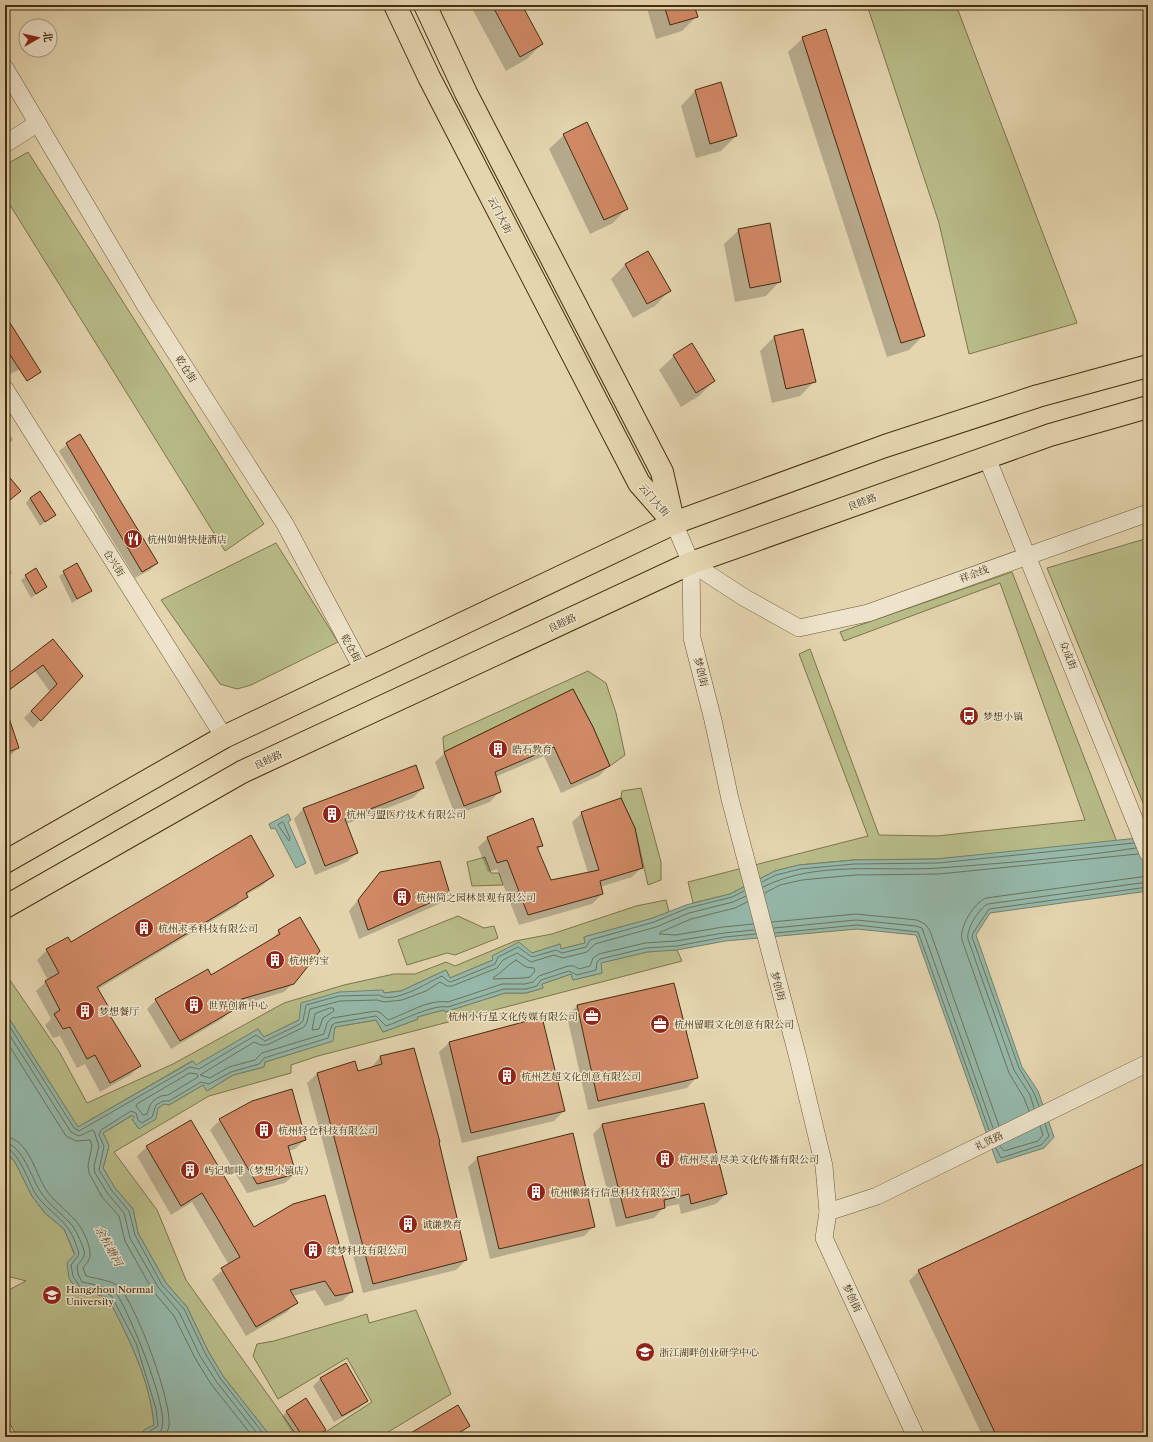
<svg xmlns="http://www.w3.org/2000/svg" width="1153" height="1442" font-family="'Libre Caslon Text','Noto Serif SC',serif">
  <style>
    .green { fill: #b8bc88; stroke: #7e754c }
    .water { fill: #95b9ab; stroke: #75816d }
    .shadow { fill: #0003 }
    .lines { fill: none; stroke-linecap: round; stroke-linejoin: round }
    .shore { stroke: #6c745d; stroke-width: 1 }
    .building { fill: #d08865; stroke: #442e0f }
    .minor-casing { stroke: #6c5837; stroke-width: 18 }
    .major-casing { stroke: #442e0f; stroke-width: 24 }
    .minor { stroke: #ede4cb; stroke-width: 17 }
    .major { stroke: #e4d5af; stroke-width: 22 }
    .labels { text-anchor: middle; dominant-baseline: central; stroke-width: 3; stroke-linejoin: round; paint-order: stroke }
    .street-label { font-size: 10px; fill: #442e0f; stroke: #ede4cb }
    .poi-label { font-size: 10px; fill: #442e0f; stroke: #ede4cb; text-anchor: start }
    .water-label { font-size: 11px; font-style: italic; fill: #544a2e; stroke: #ede4cb }
  </style>
  <rect width="100%" height="100%" fill="#e4d5af"/>
  <filter id="stains"><feTurbulence type="fractalNoise" baseFrequency=".005" numOctaves="4"/><feColorMatrix values="0 0 0 0 .2 0 0 0 0 .09 0 0 0 0 .02 0 0 0 .5 -.17"/></filter>
  <radialGradient id="worn" r=".72"><stop offset=".6" stop-color="#630" stop-opacity="0"/><stop offset="1" stop-color="#630" stop-opacity=".3"/></radialGradient>
  <!-- green -->
  <g class="green">
    <path d="M867 5H956L1077 323 969 354 939 223Z"/>
    <path d="M28 152 264 524 225 551 5 197V165Z"/>
    <path d="M1148 538V815L1047 568Z"/>
    <path d="M276 543 338 642 251 685 237 689 220 684 161 600Z"/>
    <path d="M1012 572 1117 842 937 859 854 860 799 865 775 871 730 894 693 903 688 882 868 836 799 654 810 649 879 835 937 836 1085 820 1000 583 844 641 840 632Z"/>
    <path d="M588 671 606 683 616 713 625 755 610 766 593 727 573 689 444 752 443 737Z"/>
    <path d="M641 788 661 862V880L648 885 635 828 621 798 622 791Z"/>
    <path d="M485 857 491 873H499L503 885 472 886 467 862Z"/>
    <path d="M666 900 669 912 647 920 584 937 585 943 561 949 560 944 532 953 493 960 450 978 446 970 401 991 383 993V991L299 1020 264 1037 258 1029 196 1066 192 1061 78 1127 5 1012V973L60 1053 87 1103 173 1064 284 1003 344 985 394 974H415L446 962 455 966 515 941 552 934 636 906Z"/>
    <path d="M458 916 484 928 494 926 498 938 455 955 447 953 407 965 398 940Z"/>
    <path d="M667 950H677L682 961 318 1056 291 1065V1073L209 1096 114 1152 157 1210 186 1280 298 1437H271L223 1376 208 1351 187 1307 166 1283 138 1233 133 1209 115 1188 103 1168 109 1146 103 1133 133 1115 134 1117 132 1119 139 1129 158 1108 164 1104 169 1105 203 1085 207 1091 233 1075 264 1067 265 1062 332 1041 335 1027 376 1020 383 1032 418 1019 417 1017 444 1010 445 1012 505 993H526L543 988 542 984 571 974 573 980 602 973 600 963 647 952Z"/>
    <path d="M5 1150 15 1162 32 1196 45 1213 64 1229 90 1292 108 1298C129 1338 150 1380 154 1425L144 1430 141 1437H17L5 1414V1292L26 1281 11 1277 5 1281Z"/>
    <path d="M416 1310 451 1394 380 1437H318L372 1402 347 1358 278 1399 253 1356 257 1344 274 1341 367 1314 369 1323Z"/>
  </g>
  <!-- water -->
  <g class="water">
    <path d="M288 814 291 820 288 822 306 863 296 868 275 828 271 829 269 824Z"/>
    <path d="M1148 837V891L990 913 976 935 1022 1067 1038 1091 1054 1137 1044 1148 997 1163 916 935 857 929 725 941 677 950 647 952 601 963 602 973 573 980 571 974 542 984 543 988 526 993H505L445 1012 444 1010 417 1017 418 1019 383 1032 376 1020 335 1027 333 1041 265 1062 264 1067 233 1075 207 1091 203 1085 169 1105 164 1104 158 1108 156 1119 139 1129 132 1119 134 1117 132 1115 103 1133 109 1146 103 1168 115 1188 133 1209 138 1233 166 1283 187 1307 208 1351 223 1376 271 1437H141L144 1430 154 1425C150 1380 129 1338 108 1298L90 1292H78L69 1278 67 1263 75 1254 64 1229 45 1213 32 1196 15 1162 5 1150V1012L78 1127 193 1061 196 1065 258 1029 264 1037 299 1020 301 1003 339 992 383 990 384 993 401 991 446 970 450 978 493 960 492 956 519 942 532 953 560 944 561 949 585 943 584 937 653 918 686 905 730 894 775 871 799 865 854 860 937 859Z"/>
  </g>
  <!-- shadow -->
  <g class="shadow">
    <path d="M470 5H521L542 44 527 59 506 71Z"/>
    <path d="M646 5H693L697 16 682 31 656 39Z"/>
    <path d="M764 5H780L765 9Z"/>
    <path d="M803 38 924 335 909 350 887 357 788 52Z"/>
    <path d="M721 84 736 136 721 151 696 158 681 106 695 91Z"/>
    <path d="M564 135 627 208 613 223 590 234 549 149Z"/>
    <path d="M739 230 780 281 766 296 735 302 724 244Z"/>
    <path d="M648 252 669 291 655 306 633 318 611 279 625 265Z"/>
    <path d="M5 317 25 367 10 374 5 365Z"/>
    <path d="M774 337 814 382 800 396 772 403 760 351Z"/>
    <path d="M674 356 714 381 699 396 681 407 659 370Z"/>
    <path d="M5 425 13 440 5 446Z"/>
    <path d="M79 435 157 563 150 570 135 578 59 451Z"/>
    <path d="M30 498 54 515 40 526 26 503Z"/>
    <path d="M5 560 12 573 5 578Z"/>
    <path d="M77 565 90 591 72 603 59 576Z"/>
    <path d="M35 570 46 587 31 598 21 580Z"/>
    <path d="M53 641 82 676 33 728 24 718 50 692 35 671 5 694V677Z"/>
    <path d="M573 690 609 766 599 776 561 793 544 756 495 777 499 792 490 802 455 815 435 762 445 753Z"/>
    <path d="M5 714 18 748 10 756 5 758Z"/>
    <path d="M415 766 423 788 413 798 346 824 357 853 347 862 315 875 294 819 303 809Z"/>
    <path d="M582 813 642 867 632 877 600 887 602 894 592 904 519 925 497 869 488 872 478 847 488 838 542 845 537 850 550 881 588 873 572 822Z"/>
    <path d="M380 873 448 894 439 904 359 939 349 911Z"/>
    <path d="M273 875 263 885 246 895 237 906 98 989 111 1012 109 1015 140 1066 130 1075 100 1092 85 1064 77 1068 60 1036 53 1038 45 1025 51 1019 36 991 48 980 37 960 47 950 68 939 71 943Z"/>
    <path d="M300 918 293 983 284 992 230 1008 231 1011 222 1019 171 1049 147 1009 156 1000 211 976 271 941 279 931Z"/>
    <path d="M673 985 696 1078 687 1088 588 1110 567 1016 577 1006Z"/>
    <path d="M541 1018 564 1111 554 1121 462 1143 439 1052 449 1043Z"/>
    <path d="M414 1049 466 1260 456 1270 363 1293 307 1083 317 1074 354 1062 357 1072 371 1068 380 1057Z"/>
    <path d="M252 1102 305 1140 295 1149 289 1151 295 1174 285 1183 247 1193 210 1130 220 1120Z"/>
    <path d="M602 1125 726 1194 716 1204 681 1214 679 1204 664 1207 654 1218 616 1227 593 1134Z"/>
    <path d="M147 1147 253 1229 352 1292 342 1301 325 1306 315 1290 293 1296 296 1302 287 1312 246 1336 212 1279 229 1265 192 1202 171 1215 137 1156Z"/>
    <path d="M478 1158 594 1226 584 1236 490 1259 468 1167Z"/>
    <path d="M1148 1163V1437H983L909 1281 919 1271Z"/>
    <path d="M345 1364 366 1401 359 1408 334 1422 313 1386 320 1379Z"/>
    <path d="M287 1412 325 1429 315 1437H295L282 1416Z"/>
    <path d="M469 1426 456 1437H406Z"/>
    <path d="M5 1429 9 1437H5Z"/>
  </g>
  <g class="lines">
    <!-- shore -->
    <g class="shore">
      <path d="M283 822 290 838 289 841 278 825Z"/>
      <path d="M762 882 776 875 800 869 854 864 938 863 1134 843"/>
      <path d="M763 887C817 860 881 872 939 868 1004 863 1072 858 1136 848"/>
      <path d="M765 893 780 885 802 880 855 875 939 874 1138 854"/>
      <path d="M746 896 733 902 689 913 656 927 595 944 587 952 563 958 554 955 531 962 517 953 503 960 497 968 452 986H447L440 982 426 991 402 1000 384 1002 377 1000 340 1001 310 1009 307 1022 304 1027 267 1045H261L254 1042 200 1075 210 1078 229 1067 255 1060 262 1053 324 1034 327 1023 332 1018 376 1011 381 1013 388 1020C406 1014 428 999 448 1002L502 984H525L533 982 539 976 568 966H574L579 969 590 966 593 958 599 954 645 943 676 941 724 933 754 930"/>
      <path d="M747 902 735 908 691 919 661 932 659 934 676 935 723 927 753 924"/>
      <path d="M772 922 856 914 917 920 925 924 930 931 999 1126"/>
      <path d="M774 928 856 920 916 926 922 928 993 1128"/>
      <path d="M775 933 857 925 918 932 989 1130"/>
      <path d="M516 960 526 967 534 968 535 971 530 977 524 978 493 979 494 977C503 972 507 965 516 960Z"/>
      <path d="M330 1008H333L334 1011 323 1018 319 1029 312 1030 315 1014Z"/>
      <path d="M5 1019 74 1128 79 1131 190 1067 199 1069 256 1035 265 1041 300 1024 303 1021 306 1005 339 996 379 995C394 1005 428 982 442 976L448 981 451 982 495 964 498 957 518 947 532 957 556 950 562 953 586 947 590 940 654 922 688 908 732 897 744 891"/>
      <path d="M5 1028 71 1132 79 1136 92 1130 94 1131 99 1146 94 1166 95 1173 108 1194 124 1213 130 1238 158 1287 179 1312 200 1356 216 1381 260 1437"/>
      <path d="M5 1039 66 1136 76 1141 90 1140 92 1146 88 1165 89 1173 102 1197 119 1216 125 1241 153 1291 174 1316 195 1358 211 1384 253 1437"/>
      <path d="M190 1073 197 1074 198 1077 168 1095 161 1096 154 1100 150 1105 147 1114 143 1115 136 1106 137 1104Z"/>
      <path d="M1039 1106 1034 1093 1019 1068 972 937 973 933 989 909 1148 887"/>
      <path d="M1034 1108 1030 1095 1014 1070 968 939C966 929 979 908 988 904L1148 882"/>
      <path d="M1029 1111 1024 1098 1009 1073 962 940C959 927 974 903 986 898L1148 876"/>
      <path d="M5 1137C28 1138 35 1172 45 1188 52 1200 64 1208 74 1219 81 1225 91 1245 90 1255 90 1260 86 1264 83 1268L86 1276C96 1279 113 1280 120 1288 137 1308 172 1401 169 1426 168 1431 166 1434 163 1437"/>
      <path d="M5 1143C22 1144 32 1179 40 1191 48 1204 60 1212 70 1223 76 1229 81 1242 84 1250 86 1258 80 1261 77 1266L78 1274 82 1282 92 1284 115 1291C128 1309 169 1408 162 1428 161 1433 155 1434 151 1437"/>
      <path d="M1000 1146 1004 1151 1038 1141 1043 1135 1040 1126"/>
      <path d="M5 1148C18 1149 29 1183 35 1193 44 1207 58 1215 67 1227 73 1234 76 1245 79 1253L78 1256 71 1265 73 1276 80 1287 91 1288 111 1295 136 1343 156 1409 158 1426 147 1433 145 1437"/>
      <path d="M996 1148 1001 1158 1041 1145 1049 1136 1045 1124"/>
      <path d="M266 1437 220 1378 205 1353 184 1309 162 1285 135 1235 129 1211 112 1191 99 1170 104 1146 99 1135 101 1130 131 1111 136 1113 138 1120 142 1123 152 1117 156 1105 163 1101H169L201 1082 209 1084 231 1072 259 1064 264 1058 328 1038 332 1025 335 1023 376 1016 386 1026C401 1021 433 1004 448 1007L504 989H526L537 986 541 980 569 971 577 975 596 970 597 962 600 959 646 948 677 946 725 937 756 934"/>
    </g>
  </g>
  <!-- building -->
  <g class="building">
    <path d="M492 5H522L543 44 520 57Z"/>
    <path d="M664 5H694L698 17 670 25Z"/>
    <path d="M826 29 925 336 901 343 802 37Z"/>
    <path d="M721 82 737 136 710 144 695 90Z"/>
    <path d="M587 122 628 209 604 220 563 134Z"/>
    <path d="M770 223 781 282 750 288 738 229Z"/>
    <path d="M648 251 671 291 647 304 625 264Z"/>
    <path d="M5 315 41 372 27 381 5 347Z"/>
    <path d="M803 329 816 382 786 389 774 336Z"/>
    <path d="M692 343 715 381 696 393 673 355Z"/>
    <path d="M80 434 158 563 142 572 66 443Z"/>
    <path d="M5 472 21 491 5 504Z"/>
    <path d="M40 491 56 515 45 522 30 498Z"/>
    <path d="M77 563 92 591 77 599 63 571Z"/>
    <path d="M36 568 47 587 36 594 25 575Z"/>
    <path d="M53 639 83 676 41 721 31 711 57 684 43 665 5 693V676Z"/>
    <path d="M573 689 593 727 610 766 571 784 554 747 495 772 501 792 464 806 444 752Z"/>
    <path d="M5 712H7L19 748 5 753Z"/>
    <path d="M416 765 424 788 345 819 358 853 325 866 303 808Z"/>
    <path d="M621 798 635 828 643 868 600 881 603 894 528 915 507 860 497 863 487 837 533 818 543 846 537 847 551 880 599 870 581 812Z"/>
    <path d="M251 835 274 876 246 893 248 897 97 987 112 1013 109 1014 141 1066 110 1083 95 1055 87 1059 70 1027 63 1029 54 1014 60 1010 45 981 59 973 46 949 68 937 71 942Z"/>
    <path d="M440 861 450 894 368 930 358 900 380 872Z"/>
    <path d="M300 917 320 951 294 984 228 1003 232 1011 180 1041 155 999 208 969 211 975 280 934 278 930Z"/>
    <path d="M674 983 698 1078 598 1101 577 1005Z"/>
    <path d="M542 1017 565 1111 471 1133 449 1042Z"/>
    <path d="M414 1048 440 1142H439L467 1260 373 1284 317 1073 355 1061 358 1071 382 1064 380 1056Z"/>
    <path d="M292 1089 306 1140 288 1146 296 1174 257 1184 219 1119 252 1101Z"/>
    <path d="M704 1103 727 1194 691 1204 689 1194 664 1200 665 1208 626 1218 602 1124Z"/>
    <path d="M191 1120 254 1227 293 1204 325 1195 353 1292 335 1296 325 1281 290 1290 298 1303 256 1327 221 1268 240 1257 216 1216 202 1193 181 1206 146 1146Z"/>
    <path d="M573 1133 595 1227 499 1249 477 1157Z"/>
    <path d="M1148 1162V1437H997L918 1270Z"/>
    <path d="M346 1363 368 1401 342 1416 320 1378Z"/>
    <path d="M306 1398 326 1430 314 1437H303L286 1411Z"/>
    <path d="M458 1405 470 1426 452 1437H404Z"/>
  </g>
  <g class="lines">
    <defs>
      <g id="minor">
        <path d="M5 68 145 305 285 524 364 672"/>
        <path d="M5 144 38 123"/>
        <path d="M5 389 224 737"/>
        <path d="M987 458 1148 853"/>
        <path d="M674 523 691 563 692 638 713 720 730 799 798 1058 824 1166 828 1212 824 1238 916 1437"/>
        <path d="M691 563 745 598 799 628 868 613 1148 513"/>
        <path d="M828 1212 877 1196 1148 1063"/>
      </g>
      <g id="major">
        <path d="M395 5 429 77 639 483 674 523"/>
        <path d="M425 5 466 93 662 472 673 520"/>
        <path d="M5 862 224 737 674 523 885 446 1038 396 1148 366"/>
        <path d="M5 907 242 772 691 563 1050 435 1148 407"/>
      </g>
    </defs>
    <!-- minor casing -->
    <use href="#minor" class="minor-casing"/>
    <!-- major casing -->
    <use href="#major" class="major-casing"/>
    <!-- minor -->
    <use href="#minor" class="minor"/>
    <!-- major -->
    <use href="#major" class="major"/>
  </g>
  <!-- icons -->
  <defs>
    <symbol id="restaurant-disc" viewBox="-11 -11 22 22"><circle r="9.5" fill="#8f2418" stroke="#ede4cb"/><path d="M-5-6h1v4h1v-4h1v4h1v-4h1v5L-1.5 .5V6h-2V.5L-5-1ZM5-6V6H3V1.5H1.5Q1.5-4 5-6Z" fill="#fff"/></symbol>
    <symbol id="bus-disc" viewBox="-11 -11 22 22"><circle r="9.5" fill="#8f2418" stroke="#ede4cb"/><path d="M-5-6H5V4H4V6H2V4H-2V6H-4V4H-5ZM-3.5-4V0h7V-4ZM-3.5 1.2v1.5H-2V1.2ZM2 1.2v1.5H3.5V1.2Z" fill="#fff"/></symbol>
    <symbol id="building-disc" viewBox="-11 -11 22 22"><circle r="9.5" fill="#8f2418" stroke="#ede4cb"/><path d="M-4-6H4V6H1V3H-1V6H-4ZM-2.5-4.3h1.7v1.8h-1.7ZM.8-4.3h1.7v1.8H.8ZM-2.5-1h1.7V.8h-1.7ZM.8-1h1.7V.8H.8Z" fill="#fff"/></symbol>
    <symbol id="office-disc" viewBox="-11 -11 22 22"><circle r="9.5" fill="#8f2418" stroke="#ede4cb"/><path d="M-6-3h4V-5.5h4V-3h4V5H-6ZM-1-4.5V-3h2v-1.5ZM-6 0V1H6V0Z" fill="#fff"/></symbol>
    <symbol id="university-disc" viewBox="-11 -11 22 22"><circle r="9.5" fill="#8f2418" stroke="#ede4cb"/><path d="M0-5L7-2L0 1L-7-2ZM-4 1L0 2.5L4 1V4Q0 6-4 4Z" fill="#fff"/></symbol>
  </defs>
  <g fill-rule="evenodd">
    <use href="#restaurant-disc" x="122" y="528" width="22" height="22"/>
    <use href="#bus-disc" x="958" y="705" width="22" height="22"/>
    <use href="#building-disc" x="487" y="738" width="22" height="22"/>
    <use href="#building-disc" x="321" y="803" width="22" height="22"/>
    <use href="#building-disc" x="391" y="886" width="22" height="22"/>
    <use href="#building-disc" x="133" y="917" width="22" height="22"/>
    <use href="#building-disc" x="264" y="949" width="22" height="22"/>
    <use href="#building-disc" x="183" y="994" width="22" height="22"/>
    <use href="#building-disc" x="74" y="1000" width="22" height="22"/>
    <use href="#office-disc" x="581" y="1005" width="22" height="22"/>
    <use href="#office-disc" x="649" y="1013" width="22" height="22"/>
    <use href="#building-disc" x="496" y="1065" width="22" height="22"/>
    <use href="#building-disc" x="253" y="1119" width="22" height="22"/>
    <use href="#building-disc" x="654" y="1148" width="22" height="22"/>
    <use href="#building-disc" x="179" y="1159" width="22" height="22"/>
    <use href="#building-disc" x="525" y="1181" width="22" height="22"/>
    <use href="#building-disc" x="397" y="1213" width="22" height="22"/>
    <use href="#building-disc" x="302" y="1239" width="22" height="22"/>
    <use href="#university-disc" x="41" y="1284" width="22" height="22"/>
    <use href="#university-disc" x="634" y="1341" width="22" height="22"/>
  </g>
  <g class="labels">
    <!-- street labels -->
    <g class="street-label">
      <text transform="translate(500 215) rotate(63)">云门大街</text>
      <text transform="translate(186 369) rotate(57)">乾仓街</text>
      <text transform="translate(654 500) rotate(49)">云门大街</text>
      <text transform="translate(862 502) rotate(-20)">良睦路</text>
      <text transform="translate(114 563) rotate(58)">仓兴街</text>
      <text transform="translate(974 574) rotate(-20)">祥余线</text>
      <text transform="translate(562 623) rotate(-25)">良睦路</text>
      <text transform="translate(351 648) rotate(62)">乾仓街</text>
      <text transform="translate(1068 655) rotate(68)">众成街</text>
      <text transform="translate(701 672) rotate(76)">梦创街</text>
      <text transform="translate(268 760) rotate(-25)">良睦路</text>
      <text transform="translate(778 986) rotate(75)">梦创街</text>
      <text transform="translate(989 1141) rotate(-26)">礼贤路</text>
      <text transform="translate(852 1298) rotate(65)">梦创街</text>
    </g>
    <!-- poi labels -->
    <g class="poi-label">
      <text x="147" y="539">杭州如娟快捷酒店</text>
      <text x="983" y="716">梦想小镇</text>
      <text x="512" y="749">皓石教育</text>
      <text x="346" y="814">杭州与盟医疗技术有限公司</text>
      <text x="416" y="897">杭州简之园林景观有限公司</text>
      <text x="158" y="928">杭州求圣科技有限公司</text>
      <text x="289" y="960">杭州约宝</text>
      <text x="208" y="1005">世界创新中心</text>
      <text x="99" y="1011">梦想餐厅</text>
      <text x="578" y="1016" text-anchor="end">杭州小行星文化传媒有限公司</text>
      <text x="674" y="1024">杭州留暇文化创意有限公司</text>
      <text x="521" y="1076">杭州艺超文化创意有限公司</text>
      <text x="278" y="1130">杭州轻仓科技有限公司</text>
      <text x="679" y="1159">杭州尽善尽美文化传播有限公司</text>
      <text x="204" y="1170">屿记咖啡（梦想小镇店）</text>
      <text x="550" y="1192">杭州懒猪行信息科技有限公司</text>
      <text x="422" y="1224">诚谦教育</text>
      <text x="327" y="1250">续梦科技有限公司</text>
      <text x="66" y="1289">Hangzhou Normal<tspan x="66" dy="12">University</tspan></text>
      <text x="659" y="1352">浙江湖畔创业研学中心</text>
    </g>
    <!-- water labels -->
    <g class="water-label">
      <text transform="translate(109 1246) rotate(61)">余杭塘河</text>
    </g>
  </g>
  <!-- margin -->
  <rect width="1153" height="1442" fill="none" stroke="#e4d5af" stroke-width="20"/>
  <rect x="6" y="6" width="1141" height="1430" fill="none" stroke="#442e0f" stroke-width="2"/>
  <rect x="10" y="10" width="1133" height="1422" fill="none" stroke="#442e0f"/>
  <!-- north arrow -->
  <g transform="translate(38 38) rotate(82)"><circle r="19" fill="#ede4cb" stroke="#a99b80"/>
  <path d="M0-3L7 15L0 10L-7 15Z" fill="#8f2418"/>
  <text y="-6" font-size="11" font-weight="bold" text-anchor="middle" fill="#442e0f">北</text>
  </g>
  <rect width="100%" height="100%" filter="url(#stains)"/>
  <rect width="100%" height="100%" fill="url(#worn)"/>
</svg>
